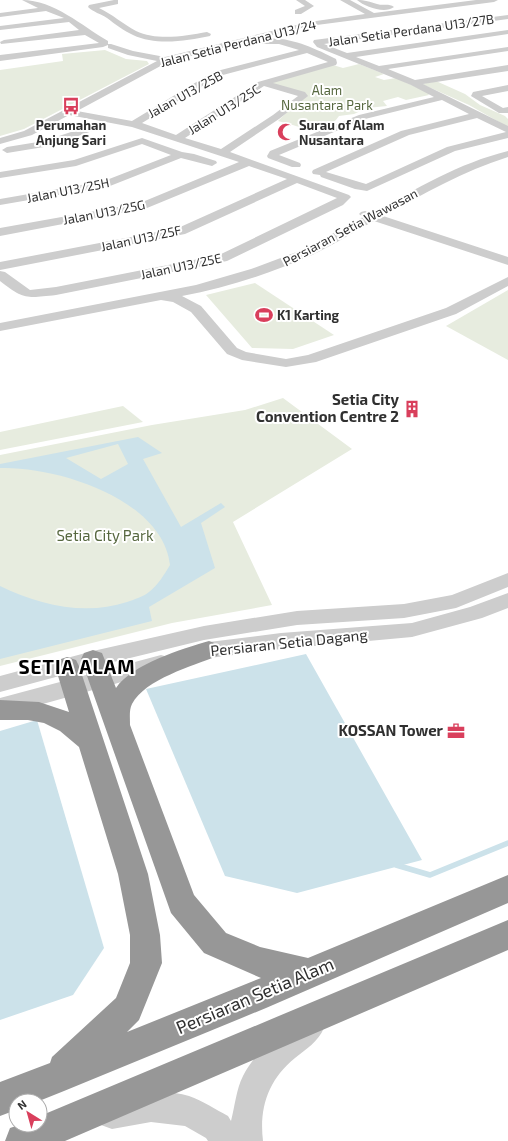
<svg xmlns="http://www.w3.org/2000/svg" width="508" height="1141" viewBox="0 0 508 1141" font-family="'Exo 2',sans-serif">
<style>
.green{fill:#e7ecdf}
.water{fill:#cce2ea;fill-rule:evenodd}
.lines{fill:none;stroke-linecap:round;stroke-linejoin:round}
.stream{stroke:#cce2ea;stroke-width:5.5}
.minor{fill:#cdcdcd;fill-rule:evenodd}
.highway{fill:#979797;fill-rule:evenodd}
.labels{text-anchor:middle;stroke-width:4;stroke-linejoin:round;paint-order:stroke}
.far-street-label{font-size:13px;fill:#303030;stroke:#fff}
.far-park-label{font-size:13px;fill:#576840;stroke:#fff}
.far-poi-label{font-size:13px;font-weight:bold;fill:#303030;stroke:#fff;text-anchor:start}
.poi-label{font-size:15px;font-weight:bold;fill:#303030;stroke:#fff;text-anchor:end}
.park-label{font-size:15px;fill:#576840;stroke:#fff}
.street-label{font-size:15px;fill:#303030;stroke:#fff}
.near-street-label{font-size:18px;fill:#303030;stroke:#fff}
.district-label{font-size:19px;font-weight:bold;letter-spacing:1px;fill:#000;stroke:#fff}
</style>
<rect width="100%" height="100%" fill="#fff"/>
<!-- green -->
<g class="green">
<path d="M105,50L126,59L147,61L149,64L24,129L0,136V70L63,61L62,54Z"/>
<path d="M359,64L384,74L375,77L384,80L396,78L427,92L429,95L406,100L398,97L383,101L387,106L367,108L354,114L339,116C323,139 300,126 278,121L306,93L272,85V82L333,65L343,68Z"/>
<path d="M436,81L465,94L480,105L505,116L508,119V127L469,105L422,84Z"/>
<path d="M255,283L334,335L293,349L252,348L206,295Z"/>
<path d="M508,290V360L446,326Z"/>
<path d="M283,398L352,449L233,522L272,605L172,623L0,666V455L152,425L245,410Z"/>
<path d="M123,406L143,422L0,450V432Z"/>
</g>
<!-- water -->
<g class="water">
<path d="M138,437L162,453L143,459L181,527L221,503L225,507L201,523L215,568L149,607L152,621L0,659V586C39,605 85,616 127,602C135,599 143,597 149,592C158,585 164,575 170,565C163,499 56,466 0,468V464ZM118,444L128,464L101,479L66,458Z"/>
<path d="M306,654L422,860L297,893L225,876L146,689Z"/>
<path d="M37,720L104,948L73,995L0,1020V731Z"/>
</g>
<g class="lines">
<!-- stream -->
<path class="stream" d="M396,865L430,875L508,843"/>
<!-- minor -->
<g class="minor">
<path d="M22,0C54,0 82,26 108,41V44H111L133,51L165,57L309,22L365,14L340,0H350L374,13L476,0H498L494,2L309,26L168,62L77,111L132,121L213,72L299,50L279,44H260V40C285,34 314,48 336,59L337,63L336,65L273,83L305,92L308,96L279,119L230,152L349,195L351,197L343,205L227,261L56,295C27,298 24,300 0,281V271L5,272L30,290L56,287L219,255L337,198L297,183L185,234L0,270V262L178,228L287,179L249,166L147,208L0,236V228L140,203L239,162L132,127L69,115L32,135L0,144V138L24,131L157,61L128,55L108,48V45L103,47L0,61V55L99,43L85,35L1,44L0,42L4,40L79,30L69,22L0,30V26L64,18L46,11L0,17V13L38,8ZM307,53L328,62L258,82L176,135L142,123L219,76ZM264,86L298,96L273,115L221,149L185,138Z"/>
<path d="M114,0H118V4L99,8C112,14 123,24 136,31C157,41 185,36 207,32L211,34L210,36C186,41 156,46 133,35C124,31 115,24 107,18C101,14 93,12 88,7L89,5Z"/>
<path d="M296,0H305L314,6L301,14H295V10L305,6Z"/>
<path d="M357,0C365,0 370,2 377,4C383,6 389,3 394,7C385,14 365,7 357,0Z"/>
<path d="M508,15V19L324,44L347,53L508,30V34L356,57L379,66L508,47V51L388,69L415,80L508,65V71L423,84L508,126V138L455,151L367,191L355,189L321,177L320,175L313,174L312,172L313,170L401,131L469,114L442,100L365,119L279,155L300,163L301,165L300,167H292L268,158L267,156L270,151L359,115L434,97L411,85L317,47L313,42L314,40ZM477,118L506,132L447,147L366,184L326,172L409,135Z"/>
<path d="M508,85V91L482,96L503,108L508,107V113H499L471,96L473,92Z"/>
<path d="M95,124L98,125L100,127L98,129L50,146L7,153L2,150L7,147L44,141Z"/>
<path d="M142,138L182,152L194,154L216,161L217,163L212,166L181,158L110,186L0,205V199L104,181L171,155L142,144L76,166L0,178V172L74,160Z"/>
<path d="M508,151V157C463,171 424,194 383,216L508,257V265L374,221C353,232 332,246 310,256C269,274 225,288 182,296L201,306L237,348L246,352L286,359L308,355L446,308L508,277V286L456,314L316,362L286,367L242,360L227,354L191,312L173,302L161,300L0,331V323L196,285L251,269L302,250L363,217L359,214L361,212L365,211L372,213C416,189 459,163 508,151Z"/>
<path d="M508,573V587L456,608L404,618L297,625L204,640L93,667L0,692V676L93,651L204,626L297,611L404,604L452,595Z"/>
<path d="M508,593V608L482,618L412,637L281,649L209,658L194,662L187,659L184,654L187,649L209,642L281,633L412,623L470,607Z"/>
<path d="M161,655L168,657L171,663L168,669L0,716V698Z"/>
<path d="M310,1014L320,1018L324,1028C318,1042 306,1049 295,1058C268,1080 259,1108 263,1141H208L206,1138L185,1126L151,1122L112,1129L101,1125L97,1114L101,1103C125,1093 164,1088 189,1096C203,1101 215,1109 228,1116L231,1121C235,1106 236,1090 243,1076C254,1053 286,1024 310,1014Z"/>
</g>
<!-- highway -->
<g class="highway">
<path d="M209,641L217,644L221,650L217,656C193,666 145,679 132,704C129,710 130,718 130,725L194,895L226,933L260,947L308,958L508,875V903L266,1008L64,1091L39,1101H16V1110L0,1116V1082L50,1063L52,1057L116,998L130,963V935L118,874L79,747L60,731L44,723L28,720H0V700L39,702L69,712L55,666L58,660L67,657L76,660L79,666L148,874L160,935L162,963L139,1020L127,1032L261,978L204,953L171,913L81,659L84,653L93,650L102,653L116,688C132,664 182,649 209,641Z"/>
<path d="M508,920V950L65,1141H5L10,1128L19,1125H40V1116Z"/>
</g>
</g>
<!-- icons -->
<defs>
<g id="bus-bare" transform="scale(1.38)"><path d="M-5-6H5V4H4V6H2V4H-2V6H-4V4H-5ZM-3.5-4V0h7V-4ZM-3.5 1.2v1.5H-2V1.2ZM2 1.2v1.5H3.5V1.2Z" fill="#d93f5c" stroke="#fff" stroke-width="2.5" paint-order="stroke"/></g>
<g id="mosque-bare" transform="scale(1.38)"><path d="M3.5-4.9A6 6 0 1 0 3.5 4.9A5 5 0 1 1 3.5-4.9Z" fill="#d93f5c" stroke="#fff" stroke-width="2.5" paint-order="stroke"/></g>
<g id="stadium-bare" transform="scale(1.38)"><path d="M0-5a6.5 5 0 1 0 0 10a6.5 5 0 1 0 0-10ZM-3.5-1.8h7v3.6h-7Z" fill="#d93f5c" stroke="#fff" stroke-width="2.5" paint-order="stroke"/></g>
<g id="building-bare" transform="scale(1.38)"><path d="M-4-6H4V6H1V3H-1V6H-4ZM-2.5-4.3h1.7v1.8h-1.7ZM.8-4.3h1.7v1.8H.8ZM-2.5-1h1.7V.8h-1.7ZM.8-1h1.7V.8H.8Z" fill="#d93f5c" stroke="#fff" stroke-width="2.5" paint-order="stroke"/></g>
<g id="office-bare" transform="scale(1.38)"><path d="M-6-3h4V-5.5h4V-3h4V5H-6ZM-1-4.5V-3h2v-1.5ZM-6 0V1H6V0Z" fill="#d93f5c" stroke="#fff" stroke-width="2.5" paint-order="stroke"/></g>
</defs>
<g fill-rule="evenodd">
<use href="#bus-bare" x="71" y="106"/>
<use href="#mosque-bare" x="286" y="132"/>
<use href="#stadium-bare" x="264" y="315"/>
<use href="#building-bare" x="412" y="409"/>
<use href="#office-bare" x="456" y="731"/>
</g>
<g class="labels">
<!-- far-street labels -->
<g class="far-street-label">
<text transform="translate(411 30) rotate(-8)" y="5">Jalan Setia Perdana U13/27B</text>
<text transform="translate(238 43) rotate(-14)" y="5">Jalan Setia Perdana U13/24</text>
<text transform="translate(185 94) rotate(-29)" y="5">Jalan U13/25B</text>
<text transform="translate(224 109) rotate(-32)" y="5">Jalan U13/25C</text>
<text transform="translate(68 190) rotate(-11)" y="5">Jalan U13/25H</text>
<text transform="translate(104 212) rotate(-11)" y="5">Jalan U13/25G</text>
<text transform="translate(350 227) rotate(-28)" y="5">Persiaran Setia Wawasan</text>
<text transform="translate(141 238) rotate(-12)" y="5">Jalan U13/25F</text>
<text transform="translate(181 266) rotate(-12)" y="5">Jalan U13/25E</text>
</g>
<!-- far-park labels -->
<g class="far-park-label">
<text x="327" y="95">Alam<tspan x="327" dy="15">Nusantara Park</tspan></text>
</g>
<!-- far-poi labels -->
<g class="far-poi-label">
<text x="71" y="130" text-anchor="middle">Perumahan<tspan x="71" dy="15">Anjung Sari</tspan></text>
<text x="299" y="130">Surau of Alam<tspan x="299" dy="15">Nusantara</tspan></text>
<text x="277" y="320">K1 Karting</text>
</g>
<!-- poi labels -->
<g class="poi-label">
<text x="399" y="405">Setia City<tspan x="399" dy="17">Convention Centre 2</tspan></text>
<text x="443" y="736">KOSSAN Tower</text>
</g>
<!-- park labels -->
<g class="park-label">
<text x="105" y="541">Setia City Park</text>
</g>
<!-- street labels -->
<g class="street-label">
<text transform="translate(289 643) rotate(-6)" y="5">Persiaran Setia Dagang</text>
</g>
<!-- near-street labels -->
<g class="near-street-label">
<text transform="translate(255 996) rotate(-23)" y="6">Persiaran Setia Alam</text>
</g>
<!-- district labels -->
<g class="district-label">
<text x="77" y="674">SETIA ALAM</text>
</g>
</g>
<!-- north arrow -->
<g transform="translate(28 1113) rotate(323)"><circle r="19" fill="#ffffff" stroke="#acacac"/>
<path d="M0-3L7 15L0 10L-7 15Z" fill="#d93f5c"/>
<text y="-6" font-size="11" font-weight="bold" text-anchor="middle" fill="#303030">N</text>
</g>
</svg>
